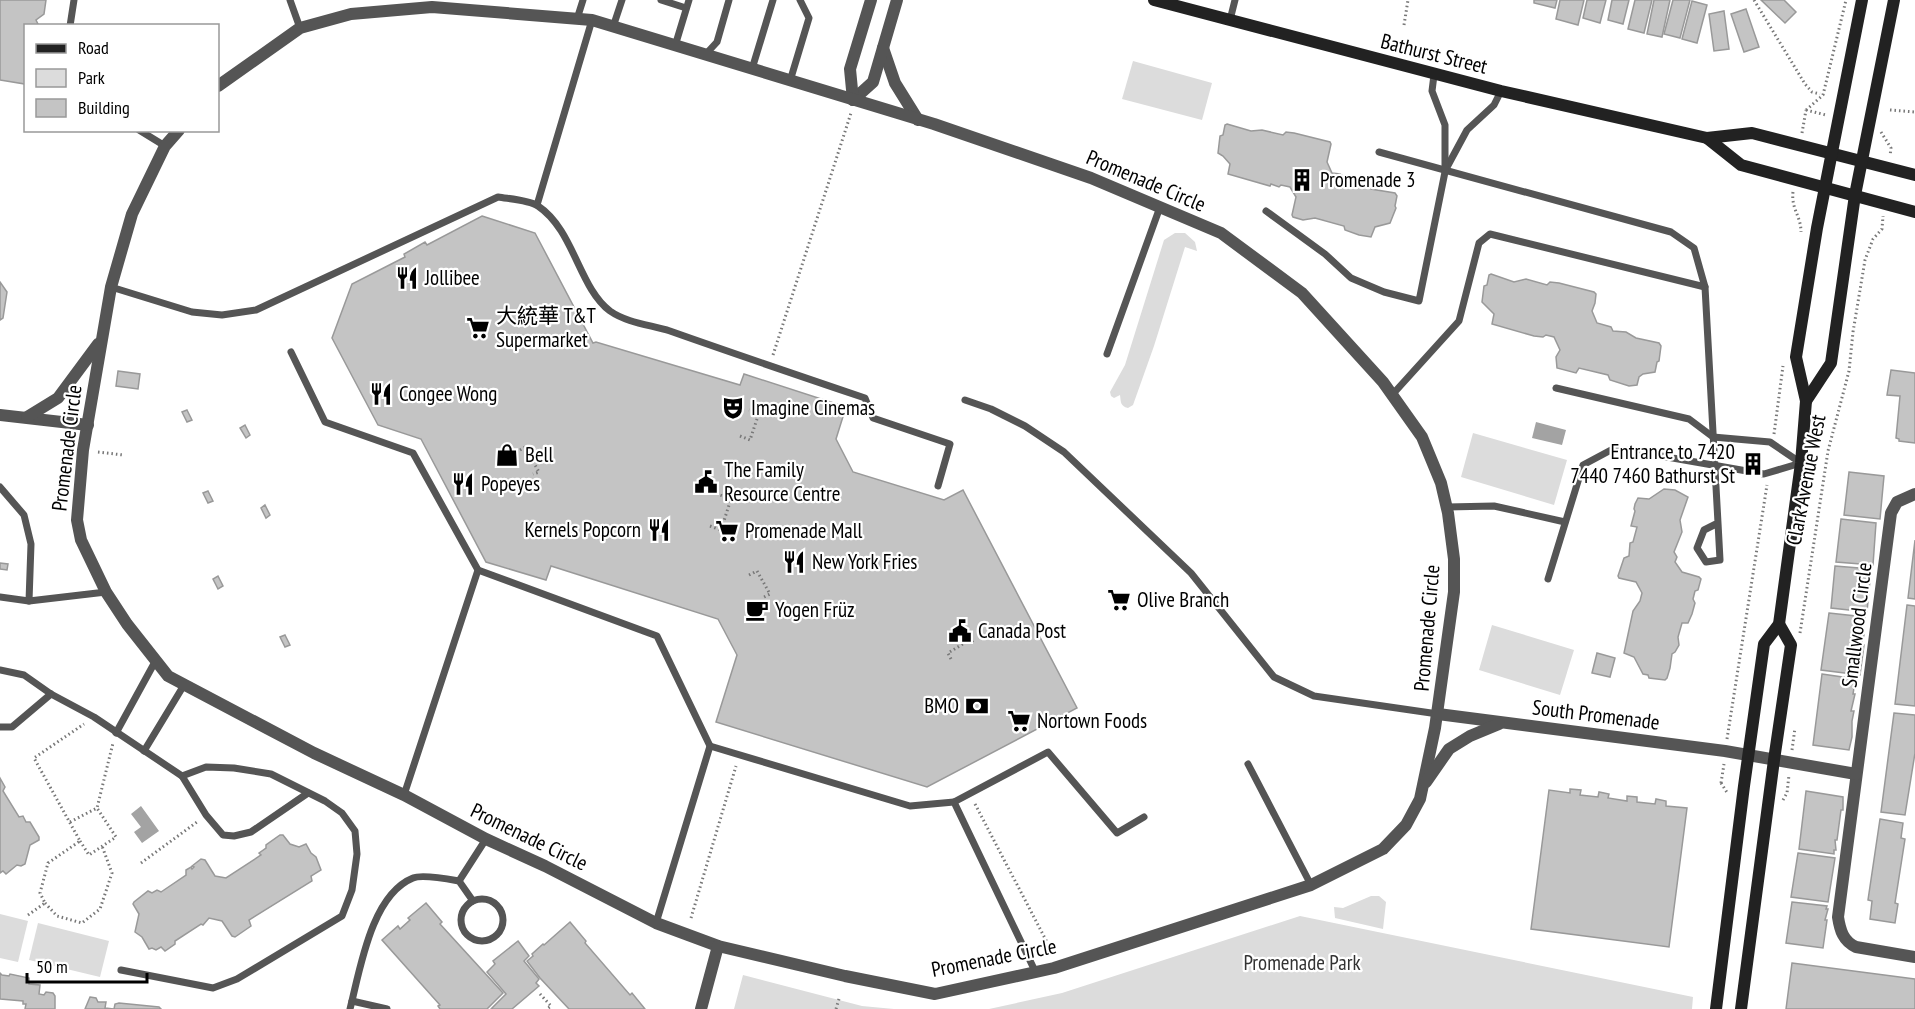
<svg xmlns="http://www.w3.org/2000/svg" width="1915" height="1009" viewBox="0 0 1915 1009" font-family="'PT Sans Narrow','Noto Sans SC',sans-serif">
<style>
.green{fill:#dcdcdc}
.water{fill:#a3a3a3}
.building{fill:#c4c4c4;stroke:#999;stroke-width:1.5}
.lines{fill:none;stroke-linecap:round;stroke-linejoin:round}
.path{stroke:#777;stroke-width:3;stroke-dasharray:1.5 3;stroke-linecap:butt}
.lane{stroke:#555;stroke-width:7}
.street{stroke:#555;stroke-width:12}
.secondary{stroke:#222;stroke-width:12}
.labels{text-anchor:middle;stroke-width:4.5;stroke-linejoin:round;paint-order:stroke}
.street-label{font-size:21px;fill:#000;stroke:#fff}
.poi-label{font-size:21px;fill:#000;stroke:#fff;text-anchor:start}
.park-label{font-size:21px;fill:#333;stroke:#fff}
</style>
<rect width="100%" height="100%" fill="#fff"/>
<!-- green -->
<g class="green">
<path d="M1133,61L1212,83L1202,120L1122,99Z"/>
<path d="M1175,233H1185L1195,242L1197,251L1185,247L1154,346L1133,405L1128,408C1120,406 1121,402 1120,395L1114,398L1111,396L1110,392L1125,365L1164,240Z"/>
<path d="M1473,433L1567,460L1554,505L1461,477Z"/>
<path d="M1492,625L1574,650L1560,695L1479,670Z"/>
<path d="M1371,896H1379L1386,902L1383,929L1335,918L1334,907L1343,908Z"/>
<path d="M0,914L28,921L18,962L0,958Z"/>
<path d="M1300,916L1693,997L1692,1009H989L1062,993Z"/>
<path d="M38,923L109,941L100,977L29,960Z"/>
<path d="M743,975L862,1006L894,1009H734Z"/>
</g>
<!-- water -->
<g class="water">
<path d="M1536,422L1566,430L1562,445L1532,438Z"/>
<path d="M141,806L159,831L142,843L134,832L141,827L131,814Z"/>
</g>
<!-- building -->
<g class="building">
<path d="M0,0H46L44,14L36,20L39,26H26L25,84L0,80Z"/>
<path d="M1534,0H1557L1555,8L1534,3Z"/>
<path d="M1560,0H1584L1578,25L1556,19Z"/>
<path d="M1587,0H1606L1600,23L1583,18Z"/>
<path d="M1612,0H1629L1623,24L1608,20Z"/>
<path d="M1635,0H1652L1644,33L1628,29Z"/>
<path d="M1654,0H1670L1662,37L1647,34Z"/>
<path d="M1673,0H1690L1680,38L1664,34Z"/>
<path d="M1761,0H1784L1796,12L1785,23Z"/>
<path d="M1692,1L1707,5L1697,43L1682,39Z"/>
<path d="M1746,9L1759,47L1744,52L1731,14Z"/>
<path d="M1724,11L1729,49L1714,51L1709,14Z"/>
<path d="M1227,124L1251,131L1262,130L1283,135L1286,132L1294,133L1330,142L1331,144L1327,162L1332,173L1340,174L1349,180L1362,181L1363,184L1370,186L1371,189L1395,193L1397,196L1395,206L1396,208L1390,223L1375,227L1371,237L1359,235L1345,230L1344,226L1315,218L1303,220L1293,217L1292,215L1296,197L1290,187L1281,185L1279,187L1271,184L1270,186L1228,174L1230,164L1223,156L1218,153L1220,136L1223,135L1225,125Z"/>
<path d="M482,216L535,233L593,343L596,342L740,385L744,374L846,407L836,439L853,472L944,500L963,490L1077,708L927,787L716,722L737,655L718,619L551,566L546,580L486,562L421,439L378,425L332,338L352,284L405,257L404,254L425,242L427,245Z"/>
<path d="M1491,274L1514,282L1526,279L1547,285L1550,282L1559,283L1594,292L1596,294L1595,303L1592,311L1597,323L1611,327L1613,331L1626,332L1636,338L1659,343L1661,346L1659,361L1657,362L1655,372L1643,374L1639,377L1637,385L1629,386L1610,380L1608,375L1579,368L1576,373L1557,368L1556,357L1560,350L1554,337L1546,335L1543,337L1534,336L1492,324L1494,314L1482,302L1484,286L1487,285L1489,275Z"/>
<path d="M0,282L7,292L3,318L0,320Z"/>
<path d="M1891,370L1915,373V443L1899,441V439L1896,438L1900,396L1887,395Z"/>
<path d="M118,371L140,374L138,389L116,386Z"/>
<path d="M187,410L192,420L187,422L182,412Z"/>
<path d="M245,425L250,435L246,438L240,428Z"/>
<path d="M1747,460L1760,461L1759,469L1746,467Z"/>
<path d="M1849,472L1884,476L1880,519L1844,515Z"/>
<path d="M1664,489L1675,490L1688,497L1680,520L1682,532L1674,552L1677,557L1675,562L1682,572L1699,577L1701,579L1698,590L1695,591L1693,599L1695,603L1692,614L1688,623H1682L1678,637L1679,645L1675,652L1672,654L1670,668L1667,678L1665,680L1649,678L1648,675L1643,674L1634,657L1624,653L1633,611L1640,601L1642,593L1636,582L1619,578L1618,576L1624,558L1629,556L1630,543L1633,542L1637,527L1631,526L1635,511L1634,509L1635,504L1638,498L1649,499Z"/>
<path d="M208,491L213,501L208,503L203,493Z"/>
<path d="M265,505L270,515L266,518L261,508Z"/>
<path d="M1841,519L1876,523L1873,565L1836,562Z"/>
<path d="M1915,540V599L1908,598Z"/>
<path d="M0,563L8,564L7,570L0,569Z"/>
<path d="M1835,566L1871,569L1867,612L1831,608Z"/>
<path d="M218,576L223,586L218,589L213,579Z"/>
<path d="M1907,605L1915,606V706L1895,704Z"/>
<path d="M1829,613L1865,617L1861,635H1864L1861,645H1864L1860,675L1821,670Z"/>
<path d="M285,635L290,645L285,647L280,637Z"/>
<path d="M1597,653L1615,658L1610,677L1592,673Z"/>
<path d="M1822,674L1856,679V688H1854L1853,694H1855L1851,711H1854L1852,721V737L1849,750L1813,745Z"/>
<path d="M1894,713L1915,715V753L1905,815L1881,812Z"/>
<path d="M0,778L5,787L3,791L19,817L23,816L26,822H30L39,837V840L30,845L25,864L21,866L17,865L6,874L3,871L0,873Z"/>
<path d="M1570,789L1581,790L1580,795L1598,797L1599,792L1609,794L1608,798L1627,801V796L1637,797V802L1655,804L1656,799L1666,801V806L1687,808L1669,947L1531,929L1549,790L1570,793Z"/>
<path d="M1806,791L1843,797V810H1841L1837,840H1835L1836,850H1834V854L1799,849Z"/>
<path d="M1880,819L1903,823L1901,838L1905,839L1895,903L1898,904L1895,923L1870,919L1872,901L1868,900Z"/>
<path d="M280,835H283L290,844L299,847L306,844L311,853L316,857L321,870L311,876L312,881L249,920L251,926L235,937L232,936L222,921L209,918L203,925L201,924L175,941V944L165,951L161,947L156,950L152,948L149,949L142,937L135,932L139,914L133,904L134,902L148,891L152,893L157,890L161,892L186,875V870L191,867L192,869L194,867L192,866L201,859L205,860L215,876L226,878L261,855L259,853L266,848V845Z"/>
<path d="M1798,853L1835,858L1828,902L1791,897Z"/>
<path d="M1792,902L1827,906L1826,909H1828L1825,920H1827L1823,948L1786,943Z"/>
<path d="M426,903L442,922L440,924L503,993L487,1009H440L438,1006L440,1005L382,940L398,926L400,929L410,920L408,918Z"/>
<path d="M570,922L586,941L585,943L630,995L632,993L645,1009H569L540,978L527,961L533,956L532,954L543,944L544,945Z"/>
<path d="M518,941L529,956L524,961L539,979L536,983L539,986L512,1009H491L506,994L487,972L495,964L493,961Z"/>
<path d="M1792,963L1915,979V1009H1786Z"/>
<path d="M0,973L2,975L9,976L10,974L29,978V984L40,985L39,994L44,995L46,992L53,993L55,996V1009H25L26,1004H23V1001L0,999Z"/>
<path d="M90,997L96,998L98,1002H106L105,1008L114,1009L115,1004L119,1003L159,1007L161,1009H85Z"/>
</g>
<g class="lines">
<!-- path -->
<g class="path">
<path d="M1754,0L1805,84L1812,92L1820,94"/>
<path d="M1404,25L1408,0"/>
<path d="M1806,110L1826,115"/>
<path d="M1806,110L1823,95L1846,0"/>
<path d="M1890,110L1915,112"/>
<path d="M1881,132L1891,148L1890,156"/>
<path d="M1802,133L1806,110"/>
<path d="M1793,192C1791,209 1801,216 1801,232"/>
<path d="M773,355L851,113"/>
<path d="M1774,434L1783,366"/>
<path d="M740,436L750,440L759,413L749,410"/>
<path d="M520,450L525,447L539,472L533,474"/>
<path d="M98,452L123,455"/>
<path d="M710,526L721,530L731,499L720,495"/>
<path d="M749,575L757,571L770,594L762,598"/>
<path d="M1800,633L1828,451L1849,371L1853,332L1865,260L1873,239L1882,229L1883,216"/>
<path d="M951,659L948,653L971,639L974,645"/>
<path d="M1727,739L1767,485"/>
<path d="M1792,750L1795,728"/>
<path d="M1721,783L1724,764"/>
<path d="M1721,783L1728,794"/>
<path d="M1783,800L1787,793L1789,775"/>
<path d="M975,804L1049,946"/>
<path d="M70,822L97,808L113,743"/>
<path d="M80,841L89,855L116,837L97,808"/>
<path d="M141,863L197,822"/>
<path d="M45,903L57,916L82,923L100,909L112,873L102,846"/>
<path d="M28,915L45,903L40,893L48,863L80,841L34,758L84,724"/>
<path d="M691,918L736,766"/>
<path d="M540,994L551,1006L547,1009"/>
<path d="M836,1009L839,999"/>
</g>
<!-- lane -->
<g class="lane">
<path d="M290,0L300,28"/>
<path d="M661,0L686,8"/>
<path d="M577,19L583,0"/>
<path d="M1230,20L1235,0"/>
<path d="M70,26L74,0"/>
<path d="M613,27L622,0"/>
<path d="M675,46L689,0"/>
<path d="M705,55L717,42L729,0"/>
<path d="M752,69L773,0"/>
<path d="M790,81L809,18L800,0"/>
<path d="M139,130L165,146"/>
<path d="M1379,152L1671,232L1694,248L1705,287L1718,523L1704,530L1697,548L1706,562L1720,560L1718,523"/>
<path d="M1446,169L1467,130L1494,105L1501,91"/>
<path d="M537,205L592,20"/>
<path d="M1266,211L1325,254L1351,278L1384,292L1419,301L1445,172V125L1432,91L1434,75"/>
<path d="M111,287L192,312L222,315L256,310L498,197C510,199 529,200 538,206C574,230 579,288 610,311C627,323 651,325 670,331C735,354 800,376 865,398L873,418L950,444L938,486"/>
<path d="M291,352L325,422L413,453L478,570L657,636L710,746L910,806L954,802L1035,971"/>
<path d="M1107,354L1160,207"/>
<path d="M1556,388L1689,419L1713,437L1770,442L1801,463"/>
<path d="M1392,395L1459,321L1479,243L1490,234L1705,287"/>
<path d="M965,400L991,409L1025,426L1064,452L1191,573L1274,677L1314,696L1438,714"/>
<path d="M0,487L24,515L31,544L29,601"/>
<path d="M1447,507L1494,506L1565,522"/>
<path d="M1548,579L1583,465L1611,450H1627L1764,474L1801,463"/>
<path d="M0,597L29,601L106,592"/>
<path d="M0,670L24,675L51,694L94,717L182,776L206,815L223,835L234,836L251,832L308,793"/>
<path d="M0,727H12L51,694"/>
<path d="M116,733L156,660"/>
<path d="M144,751L184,685"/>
<path d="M1248,764L1311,885"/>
<path d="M404,795L478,570"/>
<path d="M954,802L1048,752L1117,833L1144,817"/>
<path d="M459,881L486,839"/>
<circle cx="482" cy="920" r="21"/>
<path d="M656,923L710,746"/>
<path d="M121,970L213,988L237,979L342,916L352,890L357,854L355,831L342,813L325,801L271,774L234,768L206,767L182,776"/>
<path d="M352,1001L387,1009"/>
<path d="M350,1009C360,970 371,895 413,878C422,874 448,879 459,881L473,901"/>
</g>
<!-- street -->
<g class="street">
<path d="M883,48L895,83L918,120"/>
<path d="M853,100L873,82L897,0"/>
<path d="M853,100L850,69L871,0"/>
<path d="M179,130L165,146L132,214L111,287L83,450L77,520L81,540L106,592L127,624L168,676L314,753L404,795L486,839L545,866L656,923L718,946L845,976L935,994L1054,968L1311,885L1383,849L1406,825L1420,799L1435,728L1454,592V559L1448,513L1441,483L1422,437L1383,382L1302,293L1221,233L1091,178L934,124L592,20L432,7L351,14L300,28L218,86"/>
<path d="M0,415L88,425"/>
<path d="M27,417L58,398L98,344"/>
<path d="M1915,494L1897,502L1891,513L1838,917C1840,930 1843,941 1856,947L1915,957"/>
<path d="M1438,714L1725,751L1856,774"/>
<path d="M1426,782L1449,749L1470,736L1499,724"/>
<path d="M701,1009L718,946"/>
</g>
<!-- secondary -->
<g class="secondary">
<path d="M1154,0L1501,91L1707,138L1752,133L1915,175"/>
<path d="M1707,138L1741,165L1915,212"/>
<path d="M1806,401L1831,363L1855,195L1894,0"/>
<path d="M1716,1009L1744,786L1764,644L1779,624L1801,463L1806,401L1796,357L1817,228L1862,0"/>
<path d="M1741,1009L1774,760L1791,645L1779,624"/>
</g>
</g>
<!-- icons -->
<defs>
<g id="building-bare" transform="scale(1.8)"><path d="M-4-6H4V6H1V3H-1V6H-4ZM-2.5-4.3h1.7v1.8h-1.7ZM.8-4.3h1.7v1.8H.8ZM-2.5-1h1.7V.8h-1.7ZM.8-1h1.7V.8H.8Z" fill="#000" stroke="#fff" stroke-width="2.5" paint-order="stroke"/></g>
<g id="restaurant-bare" transform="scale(1.8)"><path d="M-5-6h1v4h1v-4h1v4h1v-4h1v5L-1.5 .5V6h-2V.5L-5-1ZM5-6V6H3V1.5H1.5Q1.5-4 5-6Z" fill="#000" stroke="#fff" stroke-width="2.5" paint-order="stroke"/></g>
<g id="supermarket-bare" transform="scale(1.8)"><path d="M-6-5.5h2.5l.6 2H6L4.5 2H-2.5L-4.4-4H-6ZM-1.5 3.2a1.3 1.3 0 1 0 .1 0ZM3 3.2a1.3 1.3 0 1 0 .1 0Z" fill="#000" stroke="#fff" stroke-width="2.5" paint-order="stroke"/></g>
<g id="theatre-bare" transform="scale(1.8)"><path d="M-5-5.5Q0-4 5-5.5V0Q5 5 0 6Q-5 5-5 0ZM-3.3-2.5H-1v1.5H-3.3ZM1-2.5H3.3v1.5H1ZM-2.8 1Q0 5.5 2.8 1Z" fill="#000" stroke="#fff" stroke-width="2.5" paint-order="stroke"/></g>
<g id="shop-bare" transform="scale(1.8)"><path d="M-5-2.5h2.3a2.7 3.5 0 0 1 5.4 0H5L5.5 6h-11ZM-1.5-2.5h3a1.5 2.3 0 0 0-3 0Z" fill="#000" stroke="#fff" stroke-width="2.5" paint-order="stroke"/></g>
<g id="civic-bare" transform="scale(1.8)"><path d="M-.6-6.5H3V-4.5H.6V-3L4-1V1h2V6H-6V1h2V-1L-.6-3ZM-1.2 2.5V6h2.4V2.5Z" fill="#000" stroke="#fff" stroke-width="2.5" paint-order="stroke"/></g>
<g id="cafe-bare" transform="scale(1.8)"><path d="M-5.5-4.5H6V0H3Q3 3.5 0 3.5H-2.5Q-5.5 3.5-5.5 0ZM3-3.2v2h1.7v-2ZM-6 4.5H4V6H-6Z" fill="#000" stroke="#fff" stroke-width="2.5" paint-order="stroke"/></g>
<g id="bank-bare" transform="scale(1.8)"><path d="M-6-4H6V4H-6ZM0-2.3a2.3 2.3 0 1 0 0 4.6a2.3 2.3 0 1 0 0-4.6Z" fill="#000" stroke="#fff" stroke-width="2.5" paint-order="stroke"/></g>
</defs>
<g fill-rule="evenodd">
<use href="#building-bare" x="1302" y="180"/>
<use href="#restaurant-bare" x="407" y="278"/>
<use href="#supermarket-bare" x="478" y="328"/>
<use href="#restaurant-bare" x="381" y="394"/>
<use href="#theatre-bare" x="733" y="408"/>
<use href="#shop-bare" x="507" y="455"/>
<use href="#building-bare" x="1753" y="464"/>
<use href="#civic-bare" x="706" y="482"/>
<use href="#restaurant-bare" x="463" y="484"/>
<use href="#restaurant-bare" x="659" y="530"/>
<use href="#supermarket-bare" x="727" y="531"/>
<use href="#restaurant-bare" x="794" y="562"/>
<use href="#supermarket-bare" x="1119" y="600"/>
<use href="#cafe-bare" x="757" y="610"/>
<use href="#civic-bare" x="960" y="631"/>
<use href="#bank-bare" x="977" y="706"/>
<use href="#supermarket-bare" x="1019" y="721"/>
</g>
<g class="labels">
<!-- street labels -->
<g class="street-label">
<text transform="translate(1434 54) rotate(14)" y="7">Bathurst Street</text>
<text transform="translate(1146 181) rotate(23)" y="7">Promenade Circle</text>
<text transform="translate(67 448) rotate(-83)" y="7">Promenade Circle</text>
<text transform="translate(1806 480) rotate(-79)" y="7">Clark Avenue West</text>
<text transform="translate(1857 625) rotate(-83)" y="7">Smallwood Circle</text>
<text transform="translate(1427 628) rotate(-85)" y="7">Promenade Circle</text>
<text transform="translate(1596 715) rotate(7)" y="7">South Promenade</text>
<text transform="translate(529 837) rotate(26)" y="7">Promenade Circle</text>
<text transform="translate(994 958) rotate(-11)" y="7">Promenade Circle</text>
</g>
<!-- poi labels -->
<g class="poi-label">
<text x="1320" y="187">Promenade 3</text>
<text x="425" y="285">Jollibee</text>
<text x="496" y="323">大統華 T&amp;T<tspan x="496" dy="24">Supermarket</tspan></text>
<text x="399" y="401">Congee Wong</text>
<text x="751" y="415">Imagine Cinemas</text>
<text x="1735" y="459" text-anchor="end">Entrance to 7420<tspan x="1735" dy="24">7440 7460 Bathurst St</tspan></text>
<text x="525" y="462">Bell</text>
<text x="724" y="477">The Family<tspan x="724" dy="24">Resource Centre</tspan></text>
<text x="481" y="491">Popeyes</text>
<text x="641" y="537" text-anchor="end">Kernels Popcorn</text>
<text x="745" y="538">Promenade Mall</text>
<text x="812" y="569">New York Fries</text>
<text x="1137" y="607">Olive Branch</text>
<text x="775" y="617">Yogen Früz</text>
<text x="978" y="638">Canada Post</text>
<text x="959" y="713" text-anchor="end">BMO</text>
<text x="1037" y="728">Nortown Foods</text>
</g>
<!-- park labels -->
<g class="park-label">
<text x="1302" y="970">Promenade Park</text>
</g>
</g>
<!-- legend -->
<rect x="24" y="24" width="195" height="108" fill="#ffffff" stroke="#999999" stroke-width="1.5"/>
<rect x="36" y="44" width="30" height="9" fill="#222222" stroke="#999999" stroke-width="1.5"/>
<text x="78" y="54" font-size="18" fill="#000000">Road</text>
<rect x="36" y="69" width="30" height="18" fill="#dcdcdc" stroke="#999999" stroke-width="1.5"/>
<text x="78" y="84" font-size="18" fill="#000000">Park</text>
<rect x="36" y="99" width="30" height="18" fill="#c4c4c4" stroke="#999999" stroke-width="1.5"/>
<text x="78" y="114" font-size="18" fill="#000000">Building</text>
<!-- scale -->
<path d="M27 973v9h120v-9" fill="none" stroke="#000000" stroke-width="3"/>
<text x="36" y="973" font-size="18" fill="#000000" stroke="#ffffff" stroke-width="4.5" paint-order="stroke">50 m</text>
</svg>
